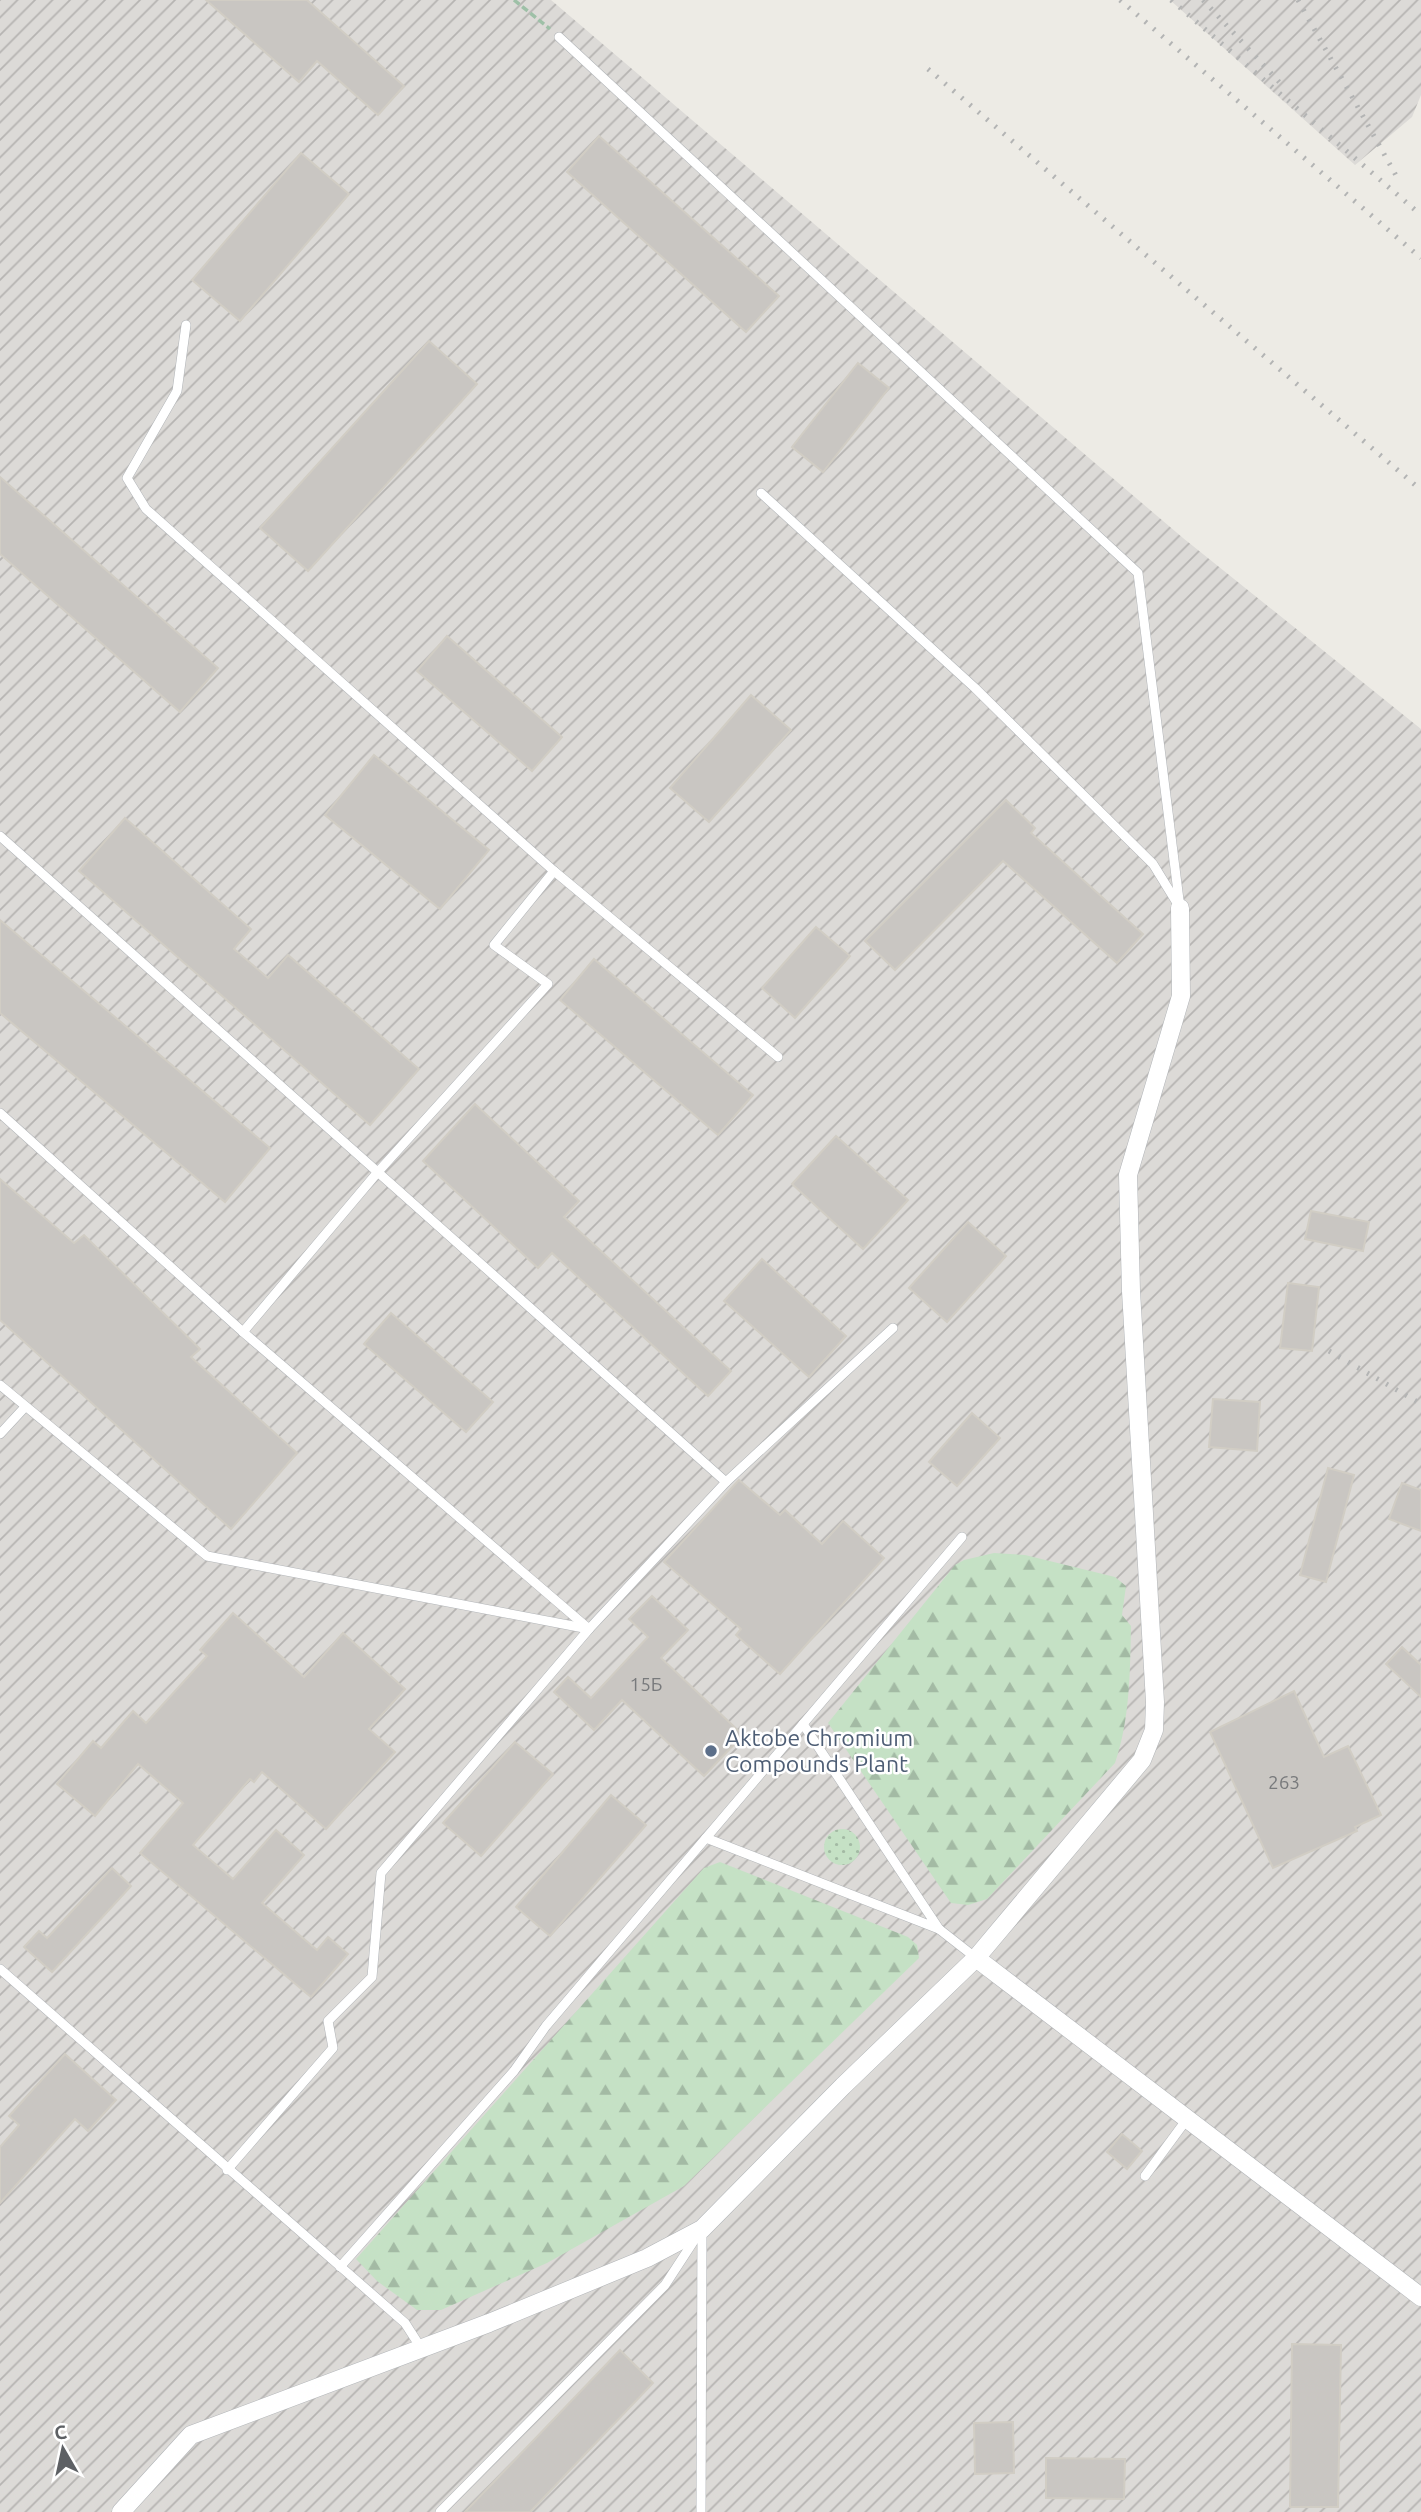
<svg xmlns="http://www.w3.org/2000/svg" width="1421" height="2512" viewBox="0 0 1421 2512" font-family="Ubuntu,sans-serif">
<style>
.industrial{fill:url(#industrial-furrows)}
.grass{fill:url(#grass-dots)}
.forest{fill:url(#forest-firs)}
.building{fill:#c9c6c2;stroke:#d1cdc4;stroke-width:2}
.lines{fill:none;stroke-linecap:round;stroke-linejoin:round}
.lane-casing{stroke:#b2b5b8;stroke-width:10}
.street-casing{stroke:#b2b5b8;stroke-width:19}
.path{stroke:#9ec0a7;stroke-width:3.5;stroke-dasharray:7 3.5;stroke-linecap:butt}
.lane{stroke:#fff;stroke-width:9}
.street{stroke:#fff;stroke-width:18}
.rail{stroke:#b3b4b4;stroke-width:5;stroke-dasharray:2 9;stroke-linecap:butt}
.service-dot{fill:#5c6f8a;stroke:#fff;stroke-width:2.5}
.labels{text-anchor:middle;stroke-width:5;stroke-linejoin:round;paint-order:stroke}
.number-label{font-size:19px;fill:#787a7c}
.service-label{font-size:23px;fill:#4e5e75;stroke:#fff;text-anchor:start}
</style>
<defs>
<pattern id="industrial-furrows" width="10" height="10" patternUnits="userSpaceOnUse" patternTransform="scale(1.75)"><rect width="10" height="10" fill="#dcdad7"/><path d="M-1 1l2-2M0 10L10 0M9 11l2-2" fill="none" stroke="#b6b4b2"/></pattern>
<pattern id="grass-dots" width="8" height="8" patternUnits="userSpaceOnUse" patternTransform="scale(1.75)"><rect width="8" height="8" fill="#c5e1c5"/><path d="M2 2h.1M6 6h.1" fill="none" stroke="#a3baa4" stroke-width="1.8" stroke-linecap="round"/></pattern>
<pattern id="forest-firs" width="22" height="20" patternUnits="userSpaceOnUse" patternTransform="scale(1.75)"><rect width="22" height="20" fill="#c5e1c5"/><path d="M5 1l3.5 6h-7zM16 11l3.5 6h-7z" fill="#a3baa4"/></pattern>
</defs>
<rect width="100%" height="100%" fill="#edebe5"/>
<!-- industrial -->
<g class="industrial">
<path d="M0,0H551L1183,538L1421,729V2512H0Z"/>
<path d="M1170,0H1421V95L1412,117L1355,165Z"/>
</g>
<!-- grass -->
<circle class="grass" cx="842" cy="1847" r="18"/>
<!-- forest -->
<g class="forest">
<path d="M994,1553L1025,1555L1115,1577L1126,1586L1122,1615L1131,1626C1130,1672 1130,1719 1115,1763L987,1899L968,1905L951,1903L828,1723L955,1565L964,1560Z"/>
<path d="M720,1862L908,1937L917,1945L919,1958L684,2186L547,2263L441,2310H417L377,2281L356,2259L704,1868Z"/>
</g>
<!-- building -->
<g class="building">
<path d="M206,0H307L404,86L378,115L317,61L299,82Z"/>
<path d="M599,136L779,296L746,332L567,172Z"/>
<path d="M301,153L349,194L240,321L192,280Z"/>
<path d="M429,341L477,384L308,571L260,528Z"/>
<path d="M858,363L889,388L823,472L792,447Z"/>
<path d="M0,477L218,668L180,712L0,554Z"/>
<path d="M447,636L562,737L532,771L417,671Z"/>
<path d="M751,695L791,730L709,822L670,788Z"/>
<path d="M374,755L489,850L440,909L325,815Z"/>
<path d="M1006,800L1035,828L1031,833L1143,934L1117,963L1003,861L895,970L865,941Z"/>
<path d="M125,818L251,929L234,949L268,978L288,955L419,1069L370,1125L79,871Z"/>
<path d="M0,920L270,1148L225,1202L0,1013Z"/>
<path d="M816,927L850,956L795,1018L762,988Z"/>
<path d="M594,959L753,1095L718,1135L560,1000Z"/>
<path d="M475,1104L579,1201L564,1217L731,1371L708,1396L552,1253L538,1268L423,1161Z"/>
<path d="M836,1136L908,1200L863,1249L792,1184Z"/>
<path d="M0,1179L74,1243L84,1235L200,1349L191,1357L297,1453L231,1529L0,1320Z"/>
<path d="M1311,1211L1369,1222L1363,1251L1305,1239Z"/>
<path d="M968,1222L1006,1256L947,1322L909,1288Z"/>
<path d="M762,1259L846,1336L809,1377L724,1301Z"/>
<path d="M1288,1283L1319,1287L1312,1351L1280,1348Z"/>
<path d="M391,1313L493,1402L466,1432L364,1344Z"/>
<path d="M1213,1399L1260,1402L1257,1451L1209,1447Z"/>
<path d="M972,1413L1000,1438L957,1486L929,1462Z"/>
<path d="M1328,1468L1354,1475L1326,1582L1300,1575Z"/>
<path d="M739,1480L780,1515L785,1510L822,1544L843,1521L884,1558L780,1674L736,1635L741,1629L664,1562Z"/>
<path d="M1402,1483L1421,1490V1531L1389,1519Z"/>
<path d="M652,1596L688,1630L661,1658L743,1735L704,1776L622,1700L594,1730L554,1692L568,1677L591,1698L648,1637L629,1619Z"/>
<path d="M233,1613L304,1677L343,1633L405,1689L369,1729L395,1752L326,1829L262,1772L254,1782L250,1779L193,1845L233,1879L276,1830L304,1855L262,1903L317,1950L328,1937L348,1954L311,1997L140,1853L183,1803L138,1764L95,1816L57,1784L93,1741L101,1748L133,1711L146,1723L207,1656L200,1650Z"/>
<path d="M1402,1647L1421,1665V1697L1386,1664Z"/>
<path d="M1294,1691L1324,1757L1348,1746L1381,1815L1355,1827L1357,1831L1273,1868L1210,1732Z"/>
<path d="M515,1742L553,1774L481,1856L443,1823Z"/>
<path d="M611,1795L646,1825L550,1936L516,1907Z"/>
<path d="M112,1868L131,1886L52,1972L24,1947L39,1931L47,1938Z"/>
<path d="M65,2054L116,2100L88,2131L75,2119L0,2203V2147L19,2125L9,2116Z"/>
<path d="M1122,2134L1142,2151L1127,2169L1107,2152Z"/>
<path d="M1292,2344L1341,2345L1338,2507H1290Z"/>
<path d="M620,2350L653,2383L530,2512H465Z"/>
<path d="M1013,2422L1014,2473L975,2474L974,2423Z"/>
<path d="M1046,2458L1125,2459L1124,2499L1046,2498Z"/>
</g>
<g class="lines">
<!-- lane casing -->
<g class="lane-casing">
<g id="lane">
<path d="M559,37L1138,573L1180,908"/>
<path d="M186,325L177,391L127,478L146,509L554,871L494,945L548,984L377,1173L243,1332L589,1629L381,1873L372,1977L328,2021L333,2048L227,2170"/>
<path d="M761,493L975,688L1153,864L1177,903"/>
<path d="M0,836L726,1482L589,1629L207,1556L0,1385"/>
<path d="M554,871L778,1057"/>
<path d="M0,1113L243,1332"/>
<path d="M0,1434L25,1407"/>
<path d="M726,1482L893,1328"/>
<path d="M706,1838L939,1929L803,1724"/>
<path d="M939,1929L976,1958"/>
<path d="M0,1969L405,2323L421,2348"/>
<path d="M1145,2176L1187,2119"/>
<path d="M340,2267L514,2071L546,2026L962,1537"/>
<path d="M440,2512L665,2285L697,2236"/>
<path d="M701,2512L702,2230"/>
</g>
</g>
<!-- street casing -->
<g class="street-casing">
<g id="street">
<path d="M976,1958L1421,2297"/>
<path d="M121,2512L191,2435L489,2323L647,2258L702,2229L843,2086L976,1958L1142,1760L1154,1730L1155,1702L1131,1291L1128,1175L1181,996L1180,908"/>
</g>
</g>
<!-- path -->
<path class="path" d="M514,0L550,29"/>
<!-- lane -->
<use href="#lane" class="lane"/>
<!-- street -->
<use href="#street" class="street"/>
<!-- rail -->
<g class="rail">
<path d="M1120,0L1421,258"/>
<path d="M1171,0L1421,215"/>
<path d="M1203,0L1281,84"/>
<path d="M1298,0L1398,179"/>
<path d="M928,69L1421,490"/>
<path d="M1329,1351L1421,1404"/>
</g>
</g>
<!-- markers -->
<circle class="service-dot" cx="711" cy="1751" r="7"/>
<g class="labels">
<!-- number labels -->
<g class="number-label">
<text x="646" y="1691">15Б</text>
<text x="1284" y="1789">263</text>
</g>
<!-- service labels -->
<g class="service-label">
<text x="725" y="1746">Aktobe Chromium<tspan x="725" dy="26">Compounds Plant</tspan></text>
</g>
</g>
<!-- north arrow -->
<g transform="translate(63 2449) rotate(351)" stroke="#ffffff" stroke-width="5" paint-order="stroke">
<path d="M0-5L12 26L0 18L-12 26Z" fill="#5d6064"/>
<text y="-10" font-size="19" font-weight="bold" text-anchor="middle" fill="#5d6064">С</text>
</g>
</svg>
